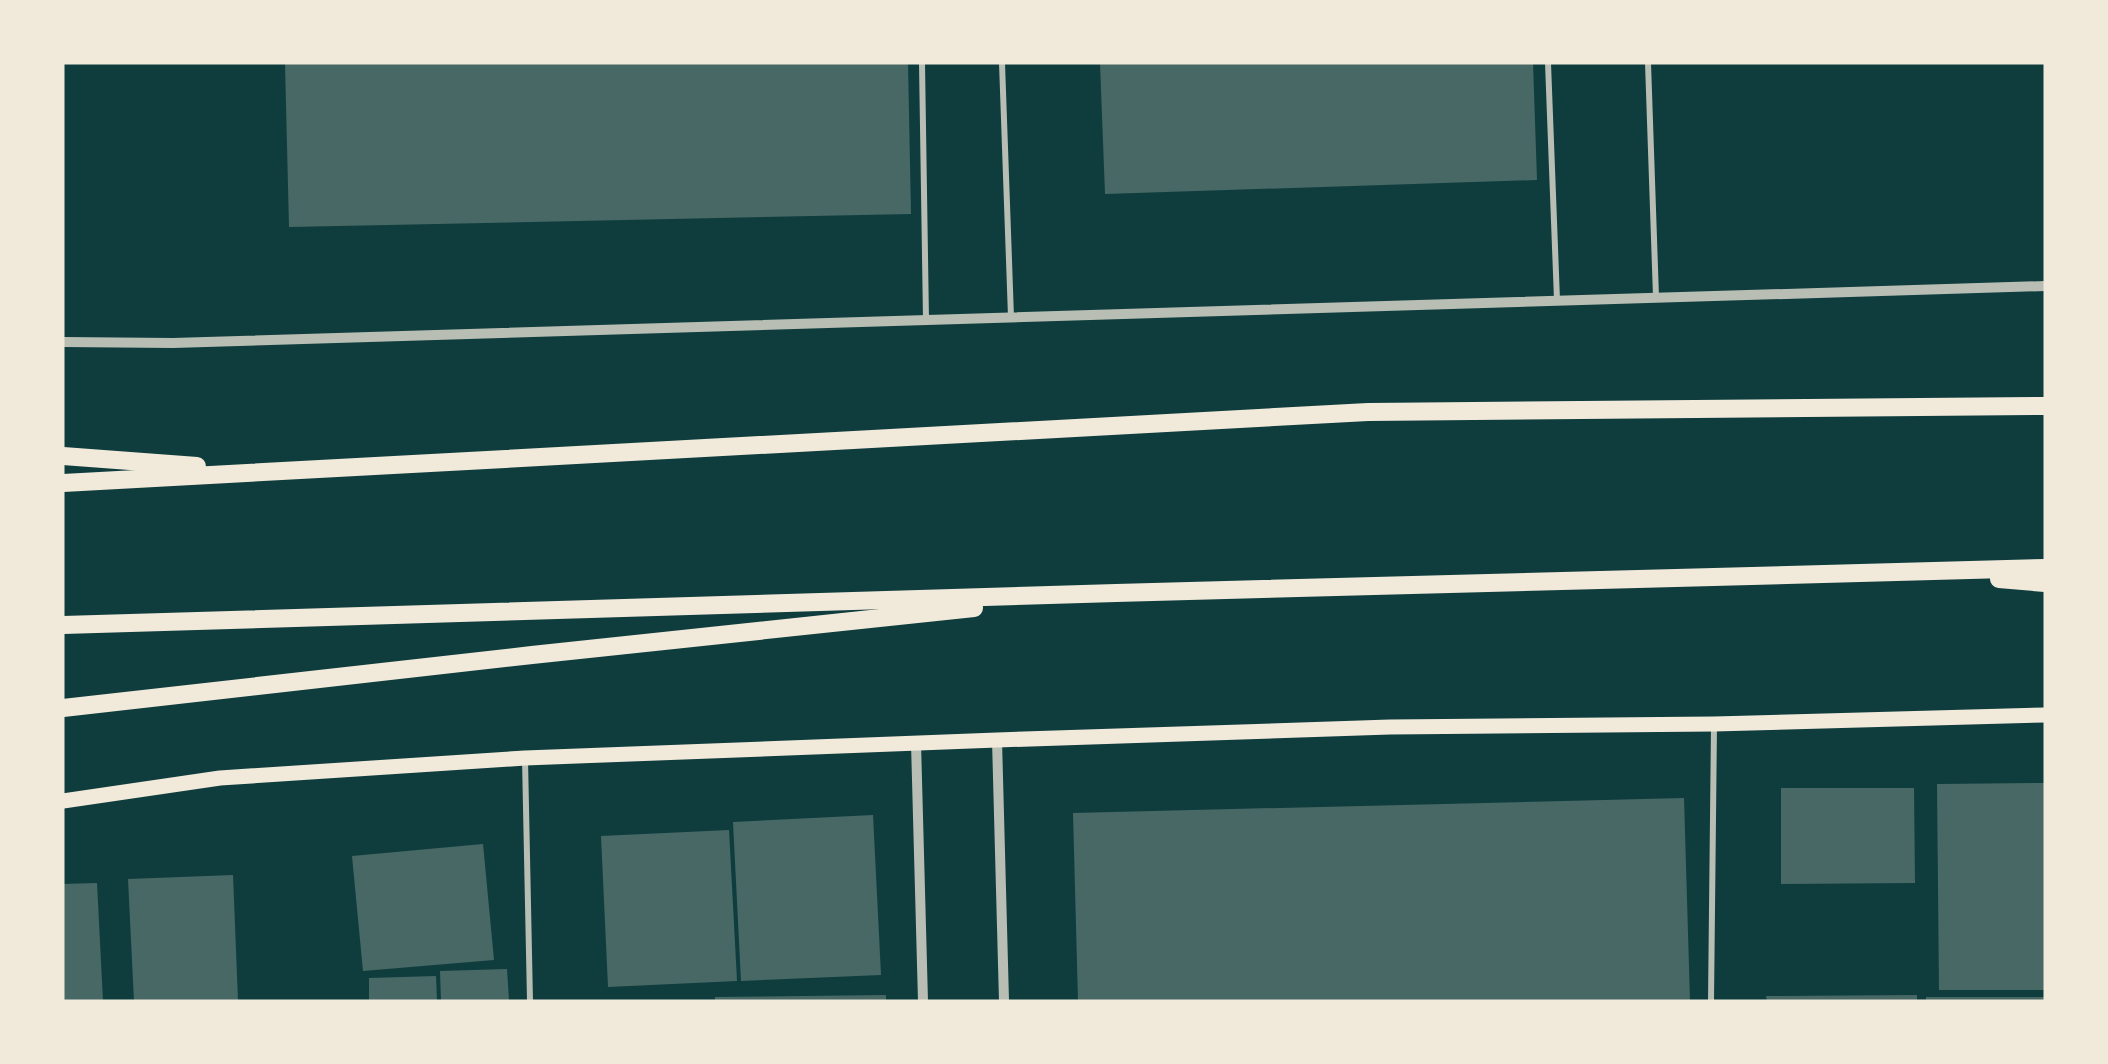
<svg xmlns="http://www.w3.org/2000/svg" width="2108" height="1064" viewBox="0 0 2108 1064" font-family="'Roboto Serif',serif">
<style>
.building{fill:#486865}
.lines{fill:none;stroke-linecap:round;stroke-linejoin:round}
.minor{stroke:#b8beb3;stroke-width:6}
.tertiary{stroke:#b8beb3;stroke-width:10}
.primary{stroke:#f1e9da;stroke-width:15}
.motorway{stroke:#f1e9da;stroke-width:18}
</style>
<rect width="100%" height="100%" fill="#0f3d3e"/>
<!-- building -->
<g class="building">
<path d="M285,63H908L911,214L289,227Z"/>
<path d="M1100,63H1533L1537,180L1105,194Z"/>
<path d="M2044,783L2045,990H1939L1937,784Z"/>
<path d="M1781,788H1914L1915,883L1781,884Z"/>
<path d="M1684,798L1690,1001H1078L1073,813Z"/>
<path d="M873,815L881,975L741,981L733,822Z"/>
<path d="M729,830L737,981L608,987L601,836Z"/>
<path d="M483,844L494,960L363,971L352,856Z"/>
<path d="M233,875L238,1001H134L128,879Z"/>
<path d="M97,883L103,1001H63V884Z"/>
<path d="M507,969L509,1001H441L440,971Z"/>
<path d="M436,976L437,1001H369V978Z"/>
<path d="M886,995V1001H715V997Z"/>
<path d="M1917,995V1001H1767L1766,996Z"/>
<rect x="1926" y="997" width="119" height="4"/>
</g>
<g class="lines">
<!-- minor -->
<g class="minor">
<path d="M922,63L926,320"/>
<path d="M1002,63L1011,317"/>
<path d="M1548,63L1557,300"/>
<path d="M1648,63L1656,297"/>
<path d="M525,759L530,1001"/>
<path d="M1711,1001L1714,726"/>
</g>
<!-- tertiary -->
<g class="tertiary">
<path d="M63,342L173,343L2045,286"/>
<path d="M997,740L1004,1001"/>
<path d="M916,743L923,1001"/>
</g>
<!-- primary -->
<path class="primary" d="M63,801L220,778L525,758L997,740L1390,727L1714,724L2045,715"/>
<!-- motorway -->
<g class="motorway">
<path d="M63,456L197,466"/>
<path d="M63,483L1368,412L2045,406"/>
<path d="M1999,579L2045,583"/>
<path d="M63,625L1116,593L2045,568"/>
<path d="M63,708L532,655L974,608"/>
</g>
</g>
<!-- border -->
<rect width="2108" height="1064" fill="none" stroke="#f1e9da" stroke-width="129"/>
</svg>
